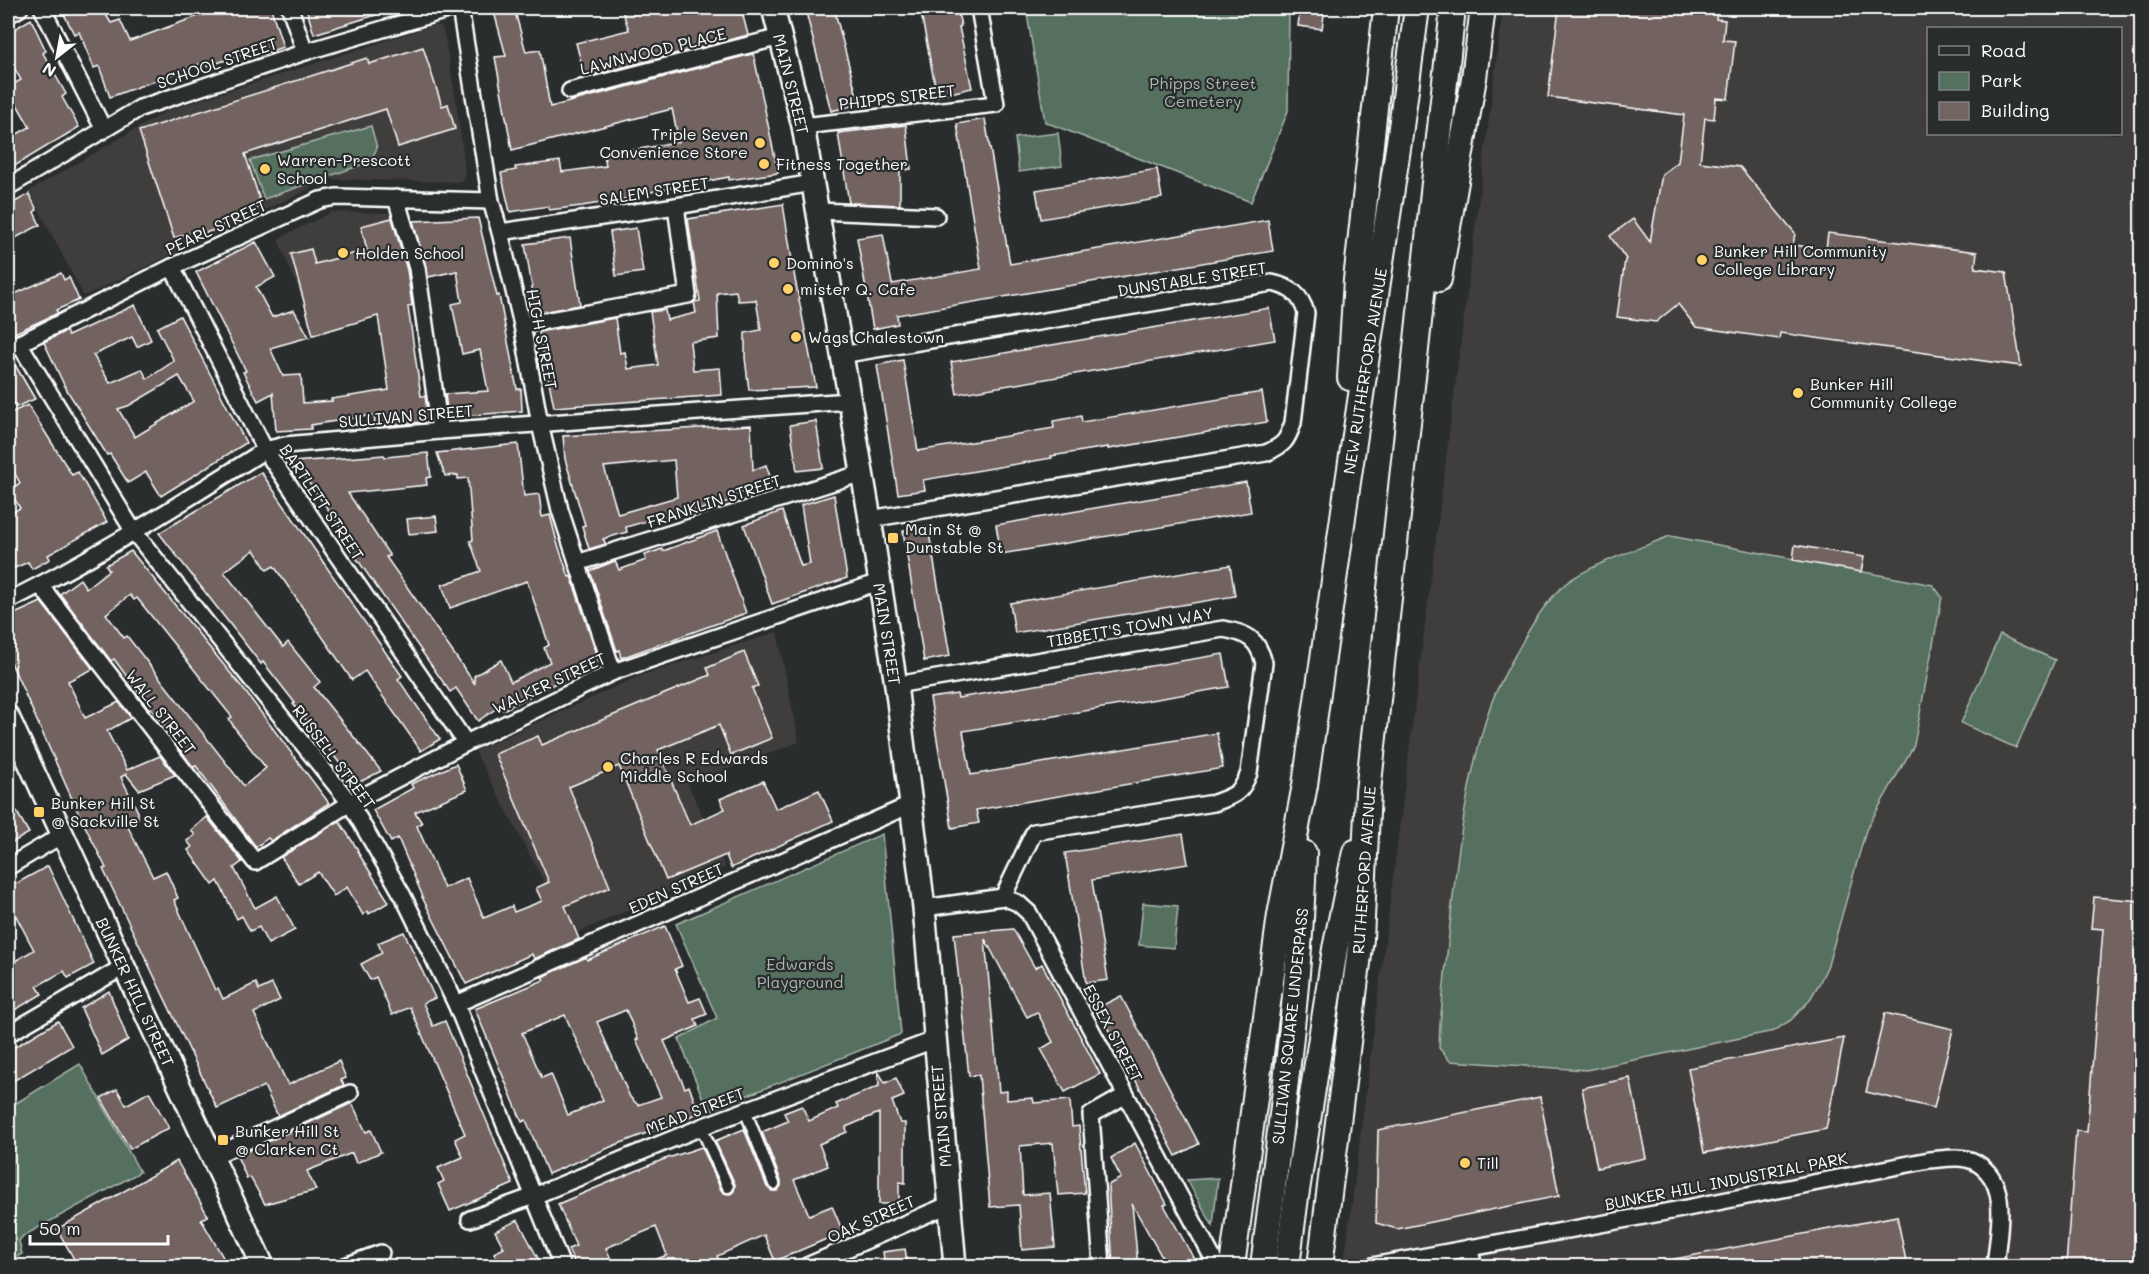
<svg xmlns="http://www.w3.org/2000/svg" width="2149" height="1274" viewBox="0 0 2149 1274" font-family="Mali,sans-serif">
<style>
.built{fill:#403e3d;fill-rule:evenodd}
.green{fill:#54705f;stroke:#aab8af;stroke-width:1.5}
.building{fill:#726460;stroke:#fff;stroke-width:1.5;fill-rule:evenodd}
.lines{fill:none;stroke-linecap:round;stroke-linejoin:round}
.pedestrian-casing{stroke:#fff;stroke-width:15}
.minor-casing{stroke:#fff;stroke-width:20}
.secondary-casing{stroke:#fff;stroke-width:26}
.primary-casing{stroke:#fff;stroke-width:28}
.pedestrian{stroke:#2a2d2e;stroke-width:10}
.minor{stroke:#2a2d2e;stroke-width:15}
.secondary{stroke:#2a2d2e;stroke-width:21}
.primary{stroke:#2a2d2e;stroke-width:24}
.poi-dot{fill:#ffd166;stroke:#2a2d2e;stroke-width:2}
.labels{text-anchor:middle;stroke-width:4.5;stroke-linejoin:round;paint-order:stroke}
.street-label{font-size:16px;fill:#fff;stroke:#2a2d2e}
.park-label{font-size:16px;fill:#aab8af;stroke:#2a2d2e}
.poi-label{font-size:16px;fill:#fff;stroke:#2a2d2e;text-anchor:start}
</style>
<rect width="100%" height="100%" fill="#2a2d2e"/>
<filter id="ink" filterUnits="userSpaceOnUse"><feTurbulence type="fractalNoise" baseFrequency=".0167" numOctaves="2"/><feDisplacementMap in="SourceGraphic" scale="12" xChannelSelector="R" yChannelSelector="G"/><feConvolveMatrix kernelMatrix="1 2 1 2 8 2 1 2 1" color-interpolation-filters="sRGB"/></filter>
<g filter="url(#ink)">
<!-- built -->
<g class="built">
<path d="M1503,8H2141V1266H1344ZM1928,28H2120V134H1928Z"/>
<path d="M435,25L442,27L444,34L455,94L464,160L465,178L462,182L330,179L84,296L29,191L169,110Z"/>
<path d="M332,212L390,213L406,267L301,295L278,239Z"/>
<path d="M777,632L799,742L688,784L725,867L572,935L475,751L637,677Z"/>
</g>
<!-- green -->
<g class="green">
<path d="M1026,8H1289L1288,111L1251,202L1045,122Z"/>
<path d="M371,126L377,148L370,162L264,199L250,160Z"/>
<path d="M1058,133L1062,166L1019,172L1015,138Z"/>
<path d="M1670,536L1933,585L1942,597L1914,745L1866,830L1828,965L1819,984L1809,1001L1791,1020L1774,1031L1586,1070L1450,1061L1439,1048L1440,1024C1451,922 1457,808 1489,710C1496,688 1508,668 1519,648C1531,625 1544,604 1563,586C1583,567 1643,547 1670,536Z"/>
<path d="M2000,635L2055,660L2016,748L1961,723Z"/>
<path d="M882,834L901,1034L708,1111L679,1039L717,1018L676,924Z"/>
<path d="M1143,903L1178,906L1174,948L1139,945Z"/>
<path d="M80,1064L140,1172L23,1236L19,1241L22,1254L8,1262V1108Z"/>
<path d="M1218,1178L1213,1226L1187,1180Z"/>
</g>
<!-- building -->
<g class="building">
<path d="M61,8H102L111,23L120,20L130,41L220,8H271L283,47L260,55L259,50L207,66L206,62L110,97L99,66L94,68L79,32L74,34Z"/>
<path d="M306,8H388L389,11L314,34Z"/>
<path d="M509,8H514L526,52L540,50L550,107L752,54L754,56L778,173L729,180V177L630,196L631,198L582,206L549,210V206L510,212L501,173L516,170L515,167L560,161L562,172L606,166L604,155L679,142L672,109L512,150L495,57L506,56L494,12Z"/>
<path d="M621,8H741L748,35L585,77L576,43L629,30Z"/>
<path d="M805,8H834L859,104L831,111Z"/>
<path d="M920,8H957L961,26L959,27L972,88L937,96Z"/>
<path d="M1300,8H1325L1322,29L1298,26Z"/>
<path d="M1559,8H1717L1716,19L1725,20L1723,40L1735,41L1728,99L1716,98L1714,119L1705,118L1700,162L1740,167L1795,233L1793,245L1826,249L1828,233L1977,252L1975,268L2006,272L2021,366L1780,333L1779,339L1696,327L1678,304L1656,322L1617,317L1625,260L1626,259L1610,236L1633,219L1650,242L1662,174L1678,162L1684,115L1548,97Z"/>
<path d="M31,19L46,51L43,53L48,62L66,94L62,97L79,127L8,170V139L30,127L8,89V87L21,80L8,57V33Z"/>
<path d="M423,47L442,106L448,104L455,129L398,147L386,109L245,154L262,207L223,219V227L199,235L197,231L174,238L139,131L367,58L369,64Z"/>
<path d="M985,119L1010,264L1268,220L1273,251L897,315L898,324L873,329L857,238L883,234L892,284L981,269L957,124Z"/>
<path d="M906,125L911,169L900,171V205L849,203L838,133Z"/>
<path d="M1157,169L1162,198L1041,219L1036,190Z"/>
<path d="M29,194L37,210L34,212L40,225L8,242V206Z"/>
<path d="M783,204L795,279L816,387L749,390L745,358V333L761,330L756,300L738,301L736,291L717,293L719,338L690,342L693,370L720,368L722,395L554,407L539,332L615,318L620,353L625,352L628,369L658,365L650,312L665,310L667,320L696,313L694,302L700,301L688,219Z"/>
<path d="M392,218L407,270L412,305L408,307L421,396H425L428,418L423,419L424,422L375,426L374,415L311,425V429L276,431L273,393L258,401L243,372L246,371L196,272L256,242L275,277L256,287L272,317L294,310L309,337L270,348L283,376L301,375L303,403L332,401L331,399L389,390L378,316L313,335L291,254L311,249L315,264L367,250L361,226Z"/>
<path d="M478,218L497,296L499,295L517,389H521L522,411L448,417L445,394L488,391L480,350L462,354L452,304L462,302L457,271L428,277L413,221Z"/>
<path d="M636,228L643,272L616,276L610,232Z"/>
<path d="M570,238L580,305L536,313L525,244Z"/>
<path d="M61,273L64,280L69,277L79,300L56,310L58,313L8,336V297Z"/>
<path d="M135,305L151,340L137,347L132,337L93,355L110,383L142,369L147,379L174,361L157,328L180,316L246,443L161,496L146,472L128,483L110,454L107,455L65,387L44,342L66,331L68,336ZM179,376L194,401L135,437L118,409L128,406Z"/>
<path d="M1269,308L1275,340L957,394L951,362Z"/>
<path d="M11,358L35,399L16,407L8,393L13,390L8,381V359Z"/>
<path d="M903,360L918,451L1054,428L1053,421L1081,416L1082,422L1262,392L1267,422L1108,449V447L1051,456L1052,458L923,480L925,490L898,494L877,365Z"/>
<path d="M28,405L72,475L78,472L107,522L48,555L50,559L32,569L28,562L8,571V515L20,508L9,490L20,483L8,461V414Z"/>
<path d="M816,421L823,468L797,471L790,425Z"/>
<path d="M751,425L753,470L766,465L772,482L732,496L733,500L689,513L688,509L626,527L627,532L603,539L606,544L589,549L582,526L585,525L565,459L563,436ZM674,460L677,497L618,514L604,467Z"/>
<path d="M518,444L524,496L539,494L542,517L550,515L557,542L569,577L571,576L599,661L503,710L500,706L478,721L456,688L450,692L343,539L347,536L294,462L384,455L385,457L428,453L431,477L426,478L427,485L348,493L390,556L386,557L475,684L474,676L501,660L511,682L550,662L544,648L549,645L527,581L450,608L442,585L481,571L470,541L473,540L468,478L458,479V475L445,476L437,453Z"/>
<path d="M261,472L402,676L398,679L440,739L421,751L365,671L352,680L274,566L267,570L254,550L224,572L283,647L288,642L320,682L314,687L381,771L356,784L293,704L295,703L263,662L261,664L159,533Z"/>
<path d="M1246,482L1251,512L1001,554L996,525Z"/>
<path d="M834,495L847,578L772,604L744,525L782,511L801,566L810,564L801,505Z"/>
<path d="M436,516L438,531L409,534L407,519Z"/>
<path d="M928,527L950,656L924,661L903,531Z"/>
<path d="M717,531L746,613L621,658L619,650L617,651L590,571L615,561L619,570L646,560L645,555L662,549L663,551Z"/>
<path d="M1795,545L1864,557L1861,572L1793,560Z"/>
<path d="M131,551L241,686L329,803L271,841L268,838L256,847L196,766L193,767L179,748L181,747L151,708L149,709L137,694L139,693L114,659L111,661L60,594L80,579L86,588L109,570L106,565ZM130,595L134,600L137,598L220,702L232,717L229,719L234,727L266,768L244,786L127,636L124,638L106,614Z"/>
<path d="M1230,565L1235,596L1015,633L1010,603Z"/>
<path d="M41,602L93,669L68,681L85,718L119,702L131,718L107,731L127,770L160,756L175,775L139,790L126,774L121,777L138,812V818L126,823L153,877L166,871L178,898L174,900L215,990L218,988L223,999L256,983L259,990L272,984L280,1000L254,1013L288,1085L339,1061L346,1078L341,1080L344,1085L278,1116L264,1086L217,1108L103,869L106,868L77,810L8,656V617Z"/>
<path d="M744,652L758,686L752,688L772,738L731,755L719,725L658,750L690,825L725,809L720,799L763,781L776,809L819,790L833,821L731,868L726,855L666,880L619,766L569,787L610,887L565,906L579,939L534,959L532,954L466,984L422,897H423L398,838L391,842L373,810L413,788L411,784L456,764L467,790L415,812L422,823L417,826L444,888L467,878L484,918L512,906L514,912L542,901L536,888L549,882L495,754L538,736L542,745L710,675L707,668Z"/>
<path d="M1223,654L1229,687L963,731L971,775L1217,733L1223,768L976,810L979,823L952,828L930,698L957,694L958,698Z"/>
<path d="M8,797L29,833L8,845Z"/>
<path d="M207,817L240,859L242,862L234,868L255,908L277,896L295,930L268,944L259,927L250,931L242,916L237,919L218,881L213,885L188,850L192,847L187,841L195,835L191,830Z"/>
<path d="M339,821L358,850L357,851L389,902L369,914L368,911L363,915L347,887L334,896L318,872L299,884L281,857Z"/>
<path d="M1183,834L1188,864L1092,880L1108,980L1086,983L1065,853Z"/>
<path d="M48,866L94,964L68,978L64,971L37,986L42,994L8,1014V965L34,950L16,916L8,921V888Z"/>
<path d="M2094,897L2142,901V1266H2066L2076,1131L2087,1132L2103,929L2091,928Z"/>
<path d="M665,926L682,966L675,969L689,1002L700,998L707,1014L695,1019L698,1026L664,1041L685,1088L689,1086L699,1113L613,1146L548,1174L526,1120L522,1122L475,1009L544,980L542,977L586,957L587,960ZM626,1010L638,1039L636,1040L661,1097L638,1105L630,1097L597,1022ZM565,1015L603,1100L568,1115L551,1074L542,1078L522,1033Z"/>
<path d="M1013,929L1035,968L1042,964L1100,1074L1065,1092L1041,1049L1053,1042L1037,1012L1027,1017L985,939L999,1092L1007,1091V1100L1033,1098L1034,1103L1070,1100L1072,1127L1079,1126L1085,1193L1058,1195L1053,1143L1020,1146L1023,1195L1050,1193L1055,1247L1022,1250L1019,1205L990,1207L979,1075L969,1076L954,934Z"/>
<path d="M404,932L435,998L423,1003L433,1026L445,1021L513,1184L450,1211L438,1184L444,1181L438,1168L463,1157L455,1139L465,1134L410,1007L392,1015L376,977L370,980L361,964L382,953L378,943Z"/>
<path d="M109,991L128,1040L102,1055L81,1008Z"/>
<path d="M1121,996L1199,1144L1176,1156L1097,1008Z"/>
<path d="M1885,1013L1953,1029L1934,1108L1866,1092Z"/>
<path d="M58,1021L72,1046L8,1084V1051Z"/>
<path d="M1844,1038L1826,1129L1704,1153L1688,1068Z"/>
<path d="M878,1071L885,1083L896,1078L904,1096L892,1101L900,1123H905V1183L899,1182V1204H879V1113L846,1127L847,1132L819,1144L828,1166L794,1180L809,1215L832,1206L843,1232L775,1261L764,1235L717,1256L722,1266H640L667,1255L656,1227L606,1248L614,1266H576L568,1249L576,1246L558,1204L662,1160L702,1147L721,1190L724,1193L731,1194L734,1191L735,1184L715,1141L744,1129L767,1187L772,1191H777L781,1186V1181L762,1132L788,1121L784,1113L802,1106L809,1121L838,1108L836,1104L879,1086Z"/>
<path d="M1630,1078L1646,1158L1597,1168L1582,1088Z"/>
<path d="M117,1089L126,1105L149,1092L169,1128L130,1149L101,1098Z"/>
<path d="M1540,1097L1559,1196L1397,1229L1376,1223L1378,1130Z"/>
<path d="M352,1103L366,1132L371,1130L381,1152L356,1163L352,1153L307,1171L316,1190L265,1204L250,1177L247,1179L237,1156Z"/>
<path d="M1135,1143L1167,1204L1164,1205L1198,1266H1167L1132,1204L1138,1266H1113L1108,1185L1121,1178L1111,1158Z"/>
<path d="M177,1161L208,1216L201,1219L228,1266H78L57,1229Z"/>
<path d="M1897,1216L1907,1266H1674V1259Z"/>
<path d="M518,1220L531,1245L542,1266H501L494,1253L504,1248L495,1231Z"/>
<path d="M905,1249L908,1266H885L883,1252Z"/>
</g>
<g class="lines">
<!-- pedestrian casing -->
<g class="pedestrian-casing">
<g id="pedestrian">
<path d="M745,1110L774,1184"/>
<path d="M701,1127L728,1187"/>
</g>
</g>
<!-- minor casing -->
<g class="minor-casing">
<g id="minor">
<path d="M42,8L103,128"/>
<path d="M290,8L305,52"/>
<path d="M460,8L491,201L500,232L522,325L540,424L560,510L613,672"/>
<path d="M8,15L20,8"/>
<path d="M570,91L780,37"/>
<path d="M803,126L996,104L979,8"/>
<path d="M8,187L140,108L305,52L454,8"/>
<path d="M396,198L417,268L440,431"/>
<path d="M818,211L936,216"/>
<path d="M500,232L676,206L813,183"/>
<path d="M172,267L265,450L466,743"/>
<path d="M522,325L688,295L676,206"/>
<path d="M19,343L134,532L350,803L403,896L456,1004L562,1266"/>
<path d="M8,349L172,267L320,200L336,197L491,201"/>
<path d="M841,355L1272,283C1291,287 1301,295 1306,313L1293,423C1287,441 1284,445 1266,453L870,519"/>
<path d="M577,563L862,473"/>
<path d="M40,585L255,862L350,803L466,743L613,672L879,582"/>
<path d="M8,601C97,557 181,503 265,450L285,445L440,431L849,401"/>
<path d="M896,685L1223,629C1247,633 1258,639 1264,663L1249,773C1241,794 1234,796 1214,803L1034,832L1003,897"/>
<path d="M8,867L62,835"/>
<path d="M924,908L1003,897L1018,903L1029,913L1217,1266"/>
<path d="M456,1004L910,805"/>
<path d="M8,1034L123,967"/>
<path d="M212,1157L350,1093"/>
<path d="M470,1219L534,1196L709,1124L934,1040"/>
<path d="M1469,1248L1474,1266"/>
<path d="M345,1266L381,1253"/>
<path d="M807,1266L948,1205"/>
<path d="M1102,1266L1091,1115L1126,1095"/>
<path d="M1372,1266L1682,1209L1929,1160C1943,1159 1962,1155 1975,1162C2012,1182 1998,1233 1995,1266"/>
</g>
</g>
<!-- secondary casing -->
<g class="secondary-casing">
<g id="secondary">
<path d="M773,8L803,126L870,519L896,685L924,908L955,1266"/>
<path d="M8,717L263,1266"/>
</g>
</g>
<!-- primary casing -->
<g class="primary-casing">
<g id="primary">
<path d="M1439,279L1474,78L1483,8"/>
<path d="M1350,378L1356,280L1386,8"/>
<path d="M1232,1266L1280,915L1305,785L1348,482L1399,142L1417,8"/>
<path d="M1263,1266C1280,1130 1300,992 1304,853"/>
<path d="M1287,1266L1296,1197L1335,949L1355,852"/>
<path d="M1320,1266L1361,939L1368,792L1453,8"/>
</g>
</g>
<!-- pedestrian -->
<use href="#pedestrian" class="pedestrian"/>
<!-- minor -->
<use href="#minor" class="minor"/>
<!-- secondary -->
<use href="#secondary" class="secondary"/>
<!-- primary -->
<use href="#primary" class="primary"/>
</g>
</g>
<!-- markers -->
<g class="poi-dot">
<circle cx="760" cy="143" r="6"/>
<circle cx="764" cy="164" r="6"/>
<circle cx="265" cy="169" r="6"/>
<circle cx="343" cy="253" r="6"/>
<circle cx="1702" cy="260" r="6"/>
<circle cx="774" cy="263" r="6"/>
<circle cx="788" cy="289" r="6"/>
<circle cx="796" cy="337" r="6"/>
<circle cx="1798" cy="393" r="6"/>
<rect x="887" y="532" width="12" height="12" rx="3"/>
<circle cx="608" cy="767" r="6"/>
<rect x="33" y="806" width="12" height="12" rx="3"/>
<rect x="217" y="1134" width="12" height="12" rx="3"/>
<circle cx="1465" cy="1163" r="6"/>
</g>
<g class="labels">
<!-- street labels -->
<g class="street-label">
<text transform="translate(653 51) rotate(-14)" y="6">LAWNWOOD PLACE</text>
<text transform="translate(217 63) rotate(-19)" y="6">SCHOOL STREET</text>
<text transform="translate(791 84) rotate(76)" y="6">MAIN STREET</text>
<text transform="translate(897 97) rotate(-7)" y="6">PHIPPS STREET</text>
<text transform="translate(654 191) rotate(-9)" y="6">SALEM STREET</text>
<text transform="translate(216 227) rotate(-25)" y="6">PEARL STREET</text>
<text transform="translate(1192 279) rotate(-9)" y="6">DUNSTABLE STREET</text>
<text transform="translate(542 339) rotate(79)" y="6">HIGH STREET</text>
<text transform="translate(1365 371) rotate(-81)" y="6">NEW RUTHERFORD AVENUE</text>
<text transform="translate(406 416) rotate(-5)" y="6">SULLIVAN STREET</text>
<text transform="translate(714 501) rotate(-18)" y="6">FRANKLIN STREET</text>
<text transform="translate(322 502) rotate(56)" y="6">BARTLETT STREET</text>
<text transform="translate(1130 627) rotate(-10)" y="6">TIBBETT'S TOWN WAY</text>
<text transform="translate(887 634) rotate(81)" y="6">MAIN STREET</text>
<text transform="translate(549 683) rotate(-25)" y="6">WALKER STREET</text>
<text transform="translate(161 712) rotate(52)" y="6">WALL STREET</text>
<text transform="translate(334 757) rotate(53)" y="6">RUSSELL STREET</text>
<text transform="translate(1364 870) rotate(-86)" y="6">RUTHERFORD AVENUE</text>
<text transform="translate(676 888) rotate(-24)" y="6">EDEN STREET</text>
<text transform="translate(135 992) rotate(65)" y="6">BUNKER HILL STREET</text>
<text transform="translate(1290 1026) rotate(-84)" y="6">SULLIVAN SQUARE UNDERPASS</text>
<text transform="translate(1113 1033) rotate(62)" y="6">ESSEX STREET</text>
<text transform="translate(695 1111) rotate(-21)" y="6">MEAD STREET</text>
<text transform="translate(941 1116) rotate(-95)" y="6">MAIN STREET</text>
<text transform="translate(1726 1181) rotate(-11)" y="6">BUNKER HILL INDUSTRIAL PARK</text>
<text transform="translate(871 1219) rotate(-24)" y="6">OAK STREET</text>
</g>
<!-- park labels -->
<g class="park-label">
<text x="1203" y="89">Phipps Street<tspan x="1203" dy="18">Cemetery</tspan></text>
<text x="800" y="970">Edwards<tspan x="800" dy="18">Playground</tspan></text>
</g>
<!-- poi labels -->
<g class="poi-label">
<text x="748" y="140" text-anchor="end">Triple Seven<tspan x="748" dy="18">Convenience Store</tspan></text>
<text x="277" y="166">Warren-Prescott<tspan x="277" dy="18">School</tspan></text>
<text x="776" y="170">Fitness Together</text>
<text x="1714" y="257">Bunker Hill Community<tspan x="1714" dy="18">College Library</tspan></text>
<text x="355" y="259">Holden School</text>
<text x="786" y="269">Domino's</text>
<text x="800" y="295">mister Q. Cafe</text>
<text x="808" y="343">Wags Chalestown</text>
<text x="1810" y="390">Bunker Hill<tspan x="1810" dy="18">Community College</tspan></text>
<text x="905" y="535">Main St @<tspan x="905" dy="18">Dunstable St</tspan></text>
<text x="620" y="764">Charles R Edwards<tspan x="620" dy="18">Middle School</tspan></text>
<text x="51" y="809">Bunker Hill St<tspan x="51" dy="18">@ Sackville St</tspan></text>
<text x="235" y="1137">Bunker Hill St<tspan x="235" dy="18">@ Clarken Ct</tspan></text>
<text x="1477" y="1169">Till</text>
</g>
</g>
<!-- margin -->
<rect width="2149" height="1274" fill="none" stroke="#2a2d2e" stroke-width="30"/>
<rect x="15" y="15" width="2119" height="1244" fill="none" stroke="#fff" stroke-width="2" filter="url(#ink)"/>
<!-- legend -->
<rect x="1927" y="27" width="195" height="108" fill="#2a2d2e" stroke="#7f8182" stroke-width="1.5"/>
<rect x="1939" y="46" width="30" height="9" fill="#2a2d2e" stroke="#7f8182" stroke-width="1.5"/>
<text x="1981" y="57" font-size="18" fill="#ffffff">Road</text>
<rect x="1939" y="72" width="30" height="18" fill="#54705f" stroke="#7f8182" stroke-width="1.5"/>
<text x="1981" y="87" font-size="18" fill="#ffffff">Park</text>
<rect x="1939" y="102" width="30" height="18" fill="#726460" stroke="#7f8182" stroke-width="1.5"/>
<text x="1981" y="117" font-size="18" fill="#ffffff">Building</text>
<!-- north arrow -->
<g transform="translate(57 57) rotate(211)" stroke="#2a2d2e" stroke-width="4.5" paint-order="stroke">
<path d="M0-4.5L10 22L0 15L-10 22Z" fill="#ffffff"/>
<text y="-9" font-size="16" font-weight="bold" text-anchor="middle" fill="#ffffff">N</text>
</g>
<!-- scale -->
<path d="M30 1235v9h138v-9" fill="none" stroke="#ffffff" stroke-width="3"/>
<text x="39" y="1235" font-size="18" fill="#ffffff" stroke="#2a2d2e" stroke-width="4.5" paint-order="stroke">50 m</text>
</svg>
